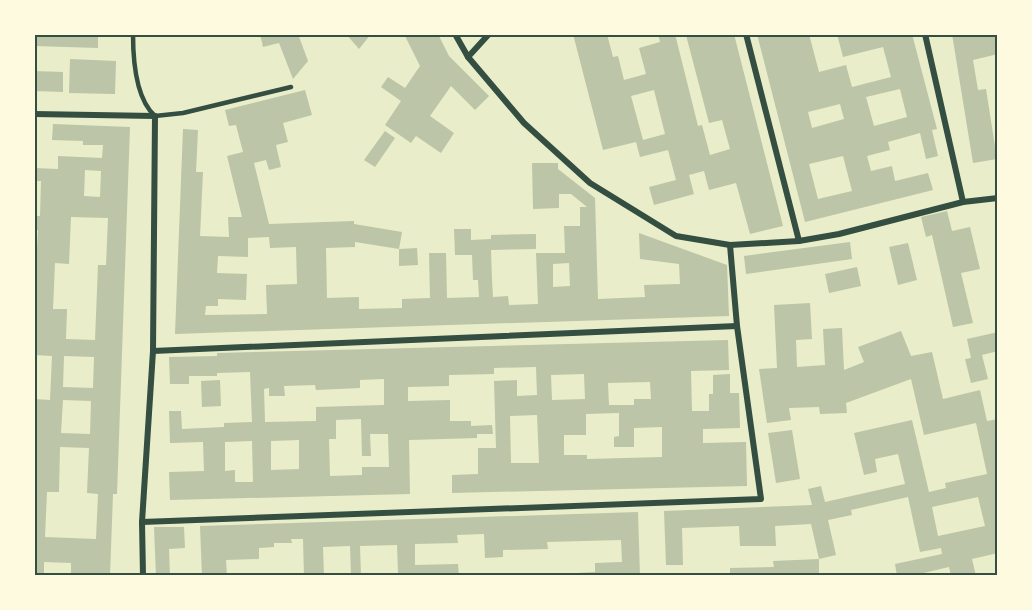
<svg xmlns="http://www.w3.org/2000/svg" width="1032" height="610" viewBox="0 0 1032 610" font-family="'Noto Sans',sans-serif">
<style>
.building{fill:#bcc5a7;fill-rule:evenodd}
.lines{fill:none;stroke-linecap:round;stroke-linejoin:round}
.service{stroke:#344e41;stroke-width:4.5}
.minor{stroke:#344e41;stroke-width:6}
.neatline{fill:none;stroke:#344e41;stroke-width:2}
</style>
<rect width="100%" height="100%" fill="#e9edc9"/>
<!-- building -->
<g class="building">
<path d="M34,34H98V48L34,46Z"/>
<path d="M260,34H298L308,61L293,79L279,43L263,47Z"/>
<path d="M346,34H371L359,49Z"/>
<path d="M404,34H438L449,56L489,96L475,110L451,86L430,116L454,133L441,153L416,136L411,143L385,125L401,101L381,87L388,77L405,88L420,66Z"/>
<path d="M573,34H607L613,57L618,56L624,80L646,74L639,48L660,42L658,34H675L698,126L702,125L710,155L730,149L722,120L709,123L686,35L734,34L783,226L750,234L736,183L709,190L704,171L689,175L694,194L654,205L649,187L676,180L668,150L640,157L636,142L603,150ZM654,90L665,134L643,140L631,96Z"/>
<path d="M757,34H809L819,72L846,65L852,87L891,77L883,47L843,57L837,34H912L937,129L932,130L938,156L926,159L920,133L888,142L890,150L867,156L871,171L892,166L895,181L928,173L933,190L805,222ZM900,89L907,117L874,126L866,97ZM840,104L844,119L812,128L808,112ZM843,156L852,191L818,199L809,164Z"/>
<path d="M952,34H998V54L973,60L978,90L986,89L997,159L973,163Z"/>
<path d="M70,59L116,61L115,94L69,93Z"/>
<path d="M34,71L63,72V92L34,91Z"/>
<path d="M305,90L312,115L283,123L288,142L276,145L281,167L269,170L266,160L254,163L269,224L354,221V224L402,232L399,249L355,242V247L326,248L327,298L359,297V309L402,308V299L430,298L429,253H446L447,298L479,297L478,280H473L472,255H455L454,229H471V240L491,239V235L536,234V249L491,250L492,279L493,297L508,296L509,305L538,304L536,253H565L564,226H580V207H587L571,194H559V208L533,209L532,163H558V169L595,198L598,299L645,297L644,285L680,284L679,264L640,259L639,233L727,265L729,316L175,334L183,129L198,130L196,172H203L200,236L229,237L228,217H242L227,156L243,152L236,125L229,126L225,110ZM269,237L270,248L296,247L297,284L266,285L267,314L205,315L206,306H218V299L246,300L247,274L217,273L218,256L248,257V238ZM569,263L570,286L553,287V264Z"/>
<path d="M53,124L130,127L117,494H113L110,576H71V563L44,562V576H34V399L50,400L52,356L34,355L37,262H34V248L37,249L38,230H34V216H40L41,181H34V168L58,169V156L102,158L103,145H83V141L52,140ZM85,170L101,171L100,197L84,196ZM71,217L108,218L106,265H98L95,340L66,339L67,309H53L55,263L69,264ZM64,356L94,357L93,388L63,387ZM63,400L91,401L90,434L61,433ZM60,447L89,448L87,493L98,494L96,539L45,537L47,492H59Z"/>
<path d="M385,131L395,138L375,167L364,160Z"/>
<path d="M947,211L952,231L970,227L980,269L961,273L973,323L953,327L932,235L926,237L921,217Z"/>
<path d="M850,242L852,259L746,274L744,256Z"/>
<path d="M908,243L917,280L898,285L889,247Z"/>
<path d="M417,248L418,265L399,266V249Z"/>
<path d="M857,267L861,286L829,293L825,274Z"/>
<path d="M810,303L812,339L796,340L797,367L825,365L823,329L842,328L844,370L864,362L858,347L901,331L911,356L932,352L943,399L980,390L987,421L998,419V533L995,534L998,553L972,559L976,576H951L949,567L911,576H897L895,564L942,554L941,548L920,552L908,497L851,510L852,515L828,520L836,555L819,559L811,524L775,526L776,546H740L739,526L682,528L683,565H666L664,511L812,505L808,489L821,486L825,502L905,484L898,454L875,459L877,472L864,475L854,433L912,420L929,492L946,488L945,483L987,474L976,423L924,435L911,379L846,403L847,413L820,414L819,407L789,408L791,420L767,423L759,369L777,368L774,305ZM978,497L985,526L938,536L932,507Z"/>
<path d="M998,332V351L982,355L988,379L971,383L965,359L971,358L967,339Z"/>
<path d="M728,340L729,370L691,371L692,411H709V394H713V375L730,374V393H739L740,428L703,429V443L746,442L747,486L452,493V475L478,474V448H496L494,381L517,380V396L537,395L536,367L494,368V374L449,375V386L408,387V401L450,400V421H471V426L492,425L493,434H477V438L409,440L410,494L170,500L169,472L204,471L203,442L170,443L169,411H181L182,429L224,427V423L252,422L250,372L217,373V376H189V384H170L169,357L217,356V353ZM584,374L585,399L552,400L551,375ZM384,379V405L316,407V421L265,422L264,389L269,388V396H285L284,386L315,385L316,390L360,388V380ZM650,382L651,399H634V405H609L608,383ZM619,413V436L614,437V447H634V428L662,427V457L587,459V455H564V435H586V414ZM537,415L539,463H511L510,416ZM361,419L362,456H371L370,434H388L389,467H362V475L330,476L329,439H336V420ZM299,440V469L271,470V441ZM252,441L253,482H235V470L225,471V442Z"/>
<path d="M220,380L221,406L202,407L201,381Z"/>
<path d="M792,430L800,479L776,483L768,433Z"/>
<path d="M638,512L640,576H559V574L595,572V563L622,562L621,540L547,542L548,549L503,550V557L485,558L484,534L457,535L458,543L415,544V565L458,564L459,576H379V574L398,573L397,545L360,546L361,576H351L350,546L323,547L324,576H304L303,539H291L292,543H274V547L259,548V559L226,560L227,576H202L200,526Z"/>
<path d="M154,527H184L185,548L169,549L170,576H156Z"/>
<path d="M819,559V576H730V568L774,567L773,561Z"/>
</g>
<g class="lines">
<!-- service -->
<path class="service" d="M133,34C133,59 136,99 155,116L183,113L291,87"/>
<!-- minor -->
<g class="minor">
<path d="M455,34L468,57L524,123L590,183L676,236L730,245L799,241L839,234L963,202L998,198"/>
<path d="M746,34L799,241"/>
<path d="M925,34L963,202"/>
<path d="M468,57L489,34"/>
<path d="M34,114L155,116L153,351L142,522L143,576"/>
<path d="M153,351L737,326"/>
<path d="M142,522L761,499L737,326L730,245"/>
</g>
</g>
<!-- border -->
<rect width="1032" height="610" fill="none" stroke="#fefae0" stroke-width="72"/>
<rect x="36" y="36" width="960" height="538" class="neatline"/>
</svg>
